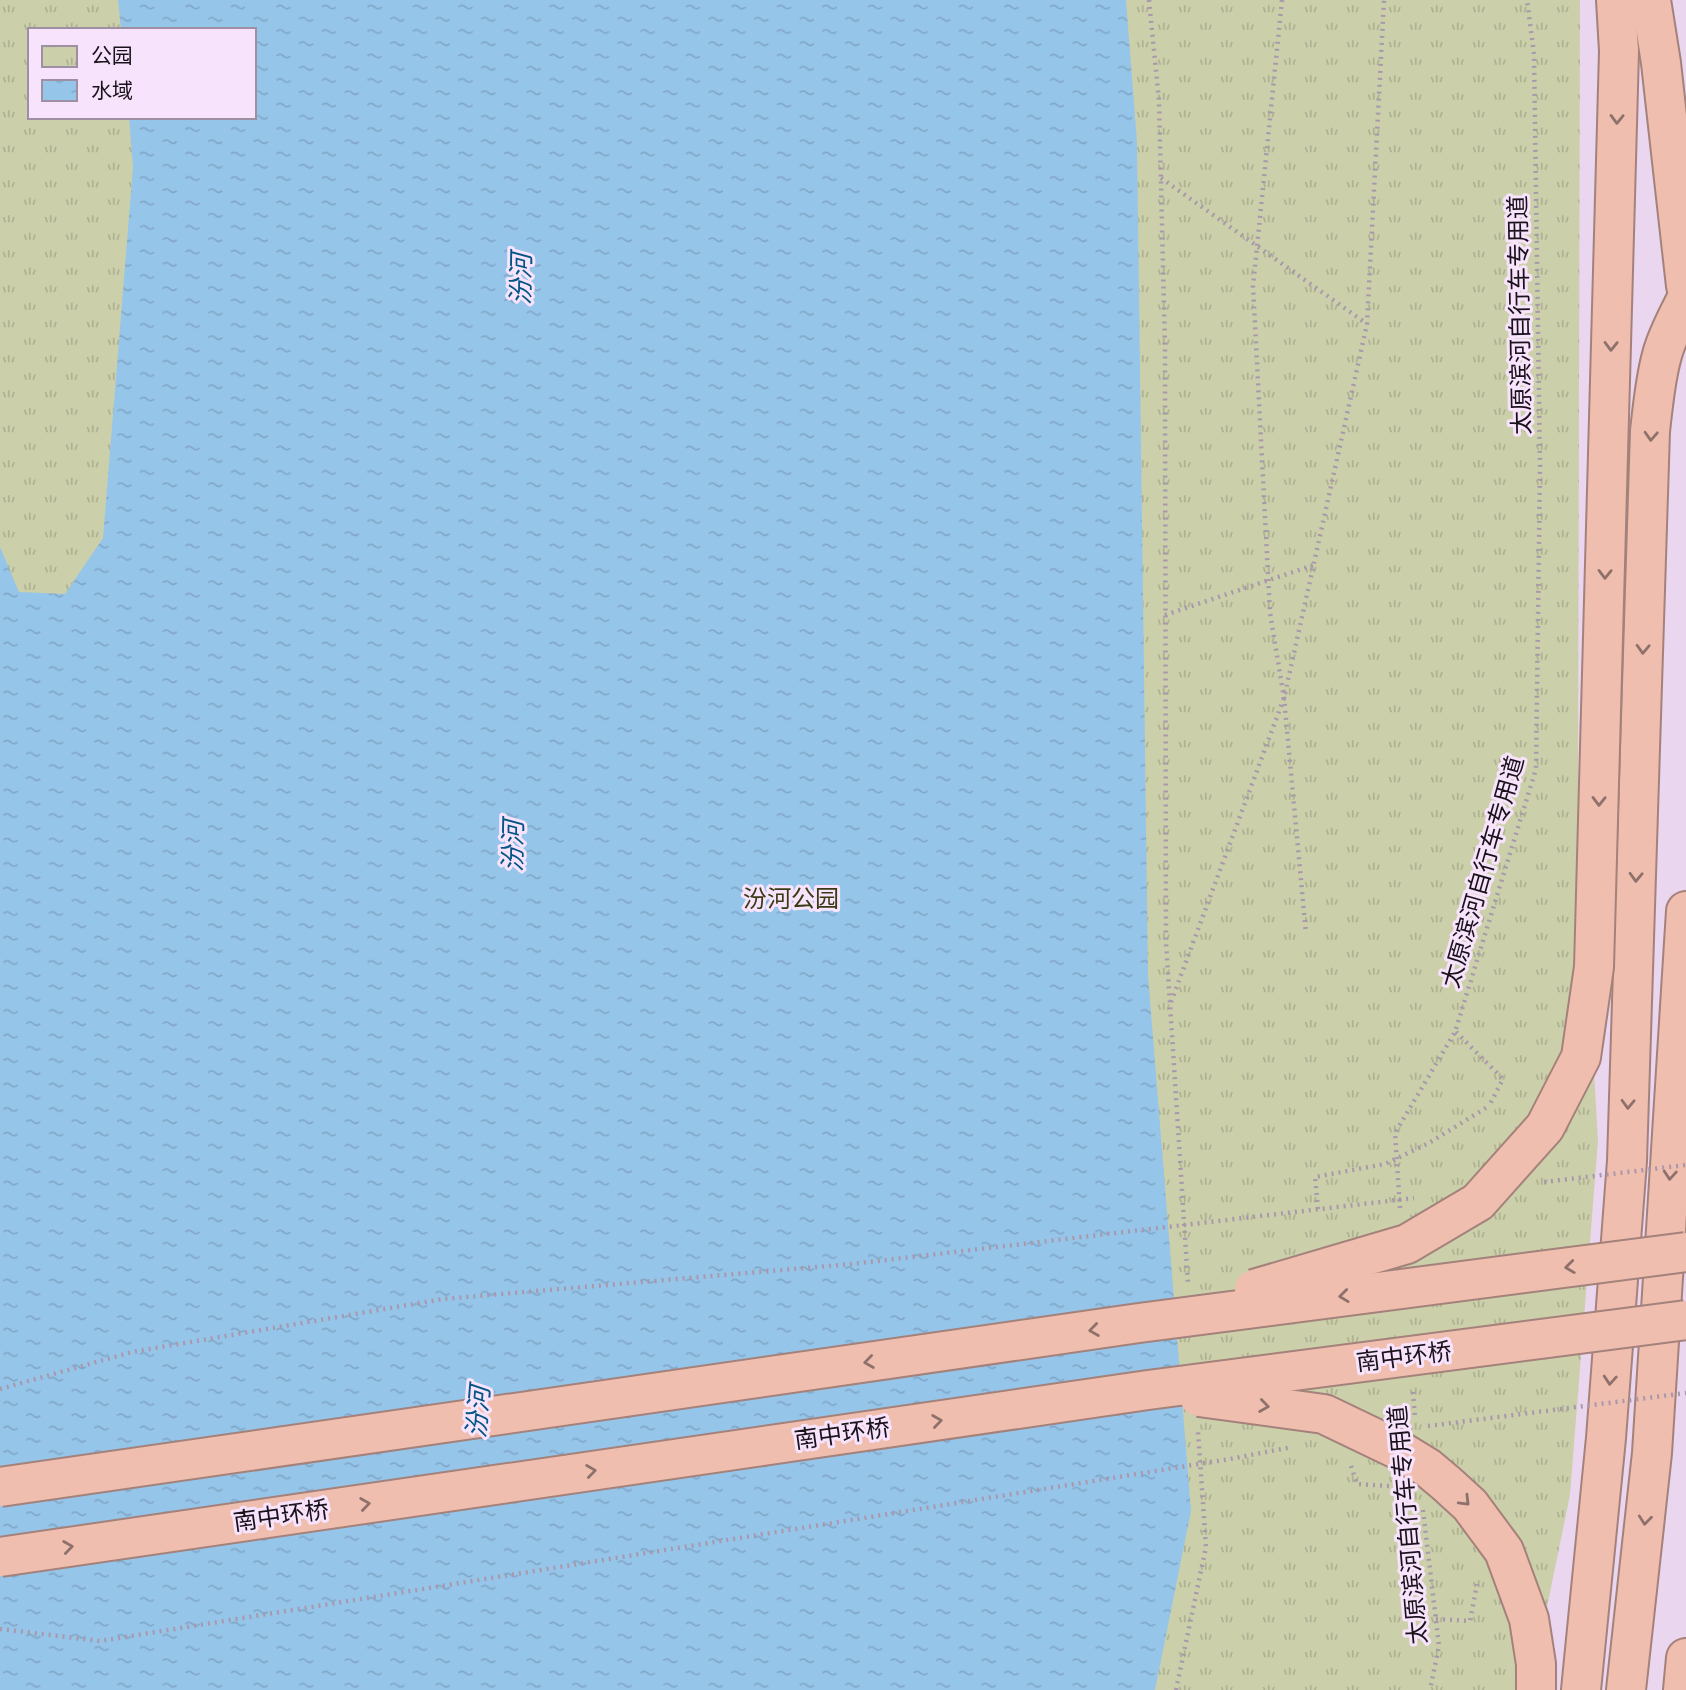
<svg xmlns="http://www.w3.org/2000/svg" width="1686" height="1690" viewBox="0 0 1686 1690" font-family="'Fira Sans','Noto Sans SC',sans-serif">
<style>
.park{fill:url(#park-tufts);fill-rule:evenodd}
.water{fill:url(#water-ripples)}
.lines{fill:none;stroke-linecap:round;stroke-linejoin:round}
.highway-casing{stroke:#a4827b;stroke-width:42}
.path{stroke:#a998ac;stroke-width:4.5;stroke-dasharray:2 5;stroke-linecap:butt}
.highway{stroke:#efbeaf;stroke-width:38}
.highway-bridge-casing{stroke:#a4827b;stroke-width:42;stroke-linecap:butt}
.path-bridge{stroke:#a998ac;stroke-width:4.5;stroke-dasharray:2 5;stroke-linecap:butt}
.highway-bridge{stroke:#efbeaf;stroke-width:38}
.oneway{stroke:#8f716c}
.labels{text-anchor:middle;stroke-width:6;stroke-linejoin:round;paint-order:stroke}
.street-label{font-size:24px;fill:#19121a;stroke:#f8e3fc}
.park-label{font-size:24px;fill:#383b11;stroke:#f8e3fc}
.water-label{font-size:26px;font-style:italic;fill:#035684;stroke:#f8e3fc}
</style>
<defs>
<pattern id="park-tufts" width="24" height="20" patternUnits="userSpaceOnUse" patternTransform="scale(1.75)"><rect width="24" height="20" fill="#cbd0aa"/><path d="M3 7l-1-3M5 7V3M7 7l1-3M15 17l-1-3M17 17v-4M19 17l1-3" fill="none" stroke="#aeb292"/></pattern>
<pattern id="water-ripples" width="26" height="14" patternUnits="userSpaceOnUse" patternTransform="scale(1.75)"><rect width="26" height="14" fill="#96c5ea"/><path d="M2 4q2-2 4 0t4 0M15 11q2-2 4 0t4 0" fill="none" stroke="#81a8c8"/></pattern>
</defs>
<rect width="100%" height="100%" fill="#ebd6ef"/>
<!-- park -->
<path class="park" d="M0,0H1580L1578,792L1598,1141L1570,1495L1530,1690H0ZM30,30H254V117H30Z"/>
<!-- water -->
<path class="water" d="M118,0H1126L1137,142L1148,975L1191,1511L1155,1690H0V547L19,592L65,594L103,538L133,167L129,117H254V30H121Z"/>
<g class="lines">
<!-- highway casing -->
<g class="highway-casing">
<g id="highway">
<path d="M1616,0L1619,51"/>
<path d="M1651,0L1661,63L1686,286"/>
<path d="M1581,1690L1606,1438L1627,1161L1650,431C1653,406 1655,380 1662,355C1667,336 1677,318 1686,300"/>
<path d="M1626,1690L1652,1453L1686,911"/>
<path d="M1683,1690L1686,1658"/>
</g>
</g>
<!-- path -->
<g class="path">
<path d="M1149,0L1159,101L1165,348L1166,942L1188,1283"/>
<path d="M1282,0L1253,286L1270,613L1284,698L1306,934"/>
<path d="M1161,178L1367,324"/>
<path d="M1165,615L1314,565"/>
<path d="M1171,1002L1284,698L1367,324L1384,0"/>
<path d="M1456,1032L1503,1079L1489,1106"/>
<path d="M1400,1208L1395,1133L1455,1032L1536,769L1540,466L1534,54L1527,0"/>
<path d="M1413,1392L1415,1418"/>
<path d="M1423,1510L1439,1646L1430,1690"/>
<path d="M1436,1619L1470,1621L1477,1584"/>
<path d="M1176,1690L1206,1547L1198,1432"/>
</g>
<!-- highway -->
<use href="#highway" class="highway"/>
<!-- highway-bridge casing -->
<g class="highway-bridge-casing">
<g id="highway-bridge">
<path d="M1254,1289L1407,1244L1478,1202L1545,1127L1581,1057L1594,967L1619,51"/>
<path d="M1199,1397L1324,1414L1397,1449L1428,1468L1447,1484L1470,1505L1504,1551L1529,1619L1536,1664V1690"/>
<path d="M0,1487L1139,1323L1686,1252"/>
<path d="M0,1557L1148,1390L1686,1320"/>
</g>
</g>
<!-- path-bridge -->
<g class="path-bridge">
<path d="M1544,1182L1686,1165"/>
<path d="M1318,1209L1315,1177L1385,1164L1429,1143L1489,1106"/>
<path d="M0,1389L132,1352L443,1299L852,1264L1414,1198"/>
<path d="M1428,1426L1686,1393"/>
<path d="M1351,1466L1357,1484L1389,1486"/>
<path d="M0,1629L100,1641L1230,1459L1292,1447"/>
</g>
<!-- highway-bridge -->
<use href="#highway-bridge" class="highway-bridge"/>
</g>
<!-- one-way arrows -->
<defs><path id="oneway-chevron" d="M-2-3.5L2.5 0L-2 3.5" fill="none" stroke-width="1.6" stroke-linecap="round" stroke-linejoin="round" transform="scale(1.75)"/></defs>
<g class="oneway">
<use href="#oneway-chevron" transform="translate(1617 119) rotate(91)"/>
<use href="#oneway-chevron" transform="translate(1611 346) rotate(91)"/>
<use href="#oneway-chevron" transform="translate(1651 436) rotate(93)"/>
<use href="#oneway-chevron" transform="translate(1605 574) rotate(91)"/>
<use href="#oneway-chevron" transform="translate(1643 649) rotate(92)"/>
<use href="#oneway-chevron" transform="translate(1599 801) rotate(91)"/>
<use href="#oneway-chevron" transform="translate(1636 877) rotate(92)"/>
<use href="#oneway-chevron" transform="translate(1628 1104) rotate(92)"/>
<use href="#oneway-chevron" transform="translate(1670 1175) rotate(94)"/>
<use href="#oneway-chevron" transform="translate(1570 1267) rotate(173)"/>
<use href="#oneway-chevron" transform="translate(1344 1296) rotate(173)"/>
<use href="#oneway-chevron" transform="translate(1094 1330) rotate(172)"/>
<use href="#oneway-chevron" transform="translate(869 1362) rotate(172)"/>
<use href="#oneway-chevron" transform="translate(1610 1380) rotate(94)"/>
<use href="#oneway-chevron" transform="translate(1264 1406) rotate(8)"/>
<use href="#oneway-chevron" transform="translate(937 1421) rotate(-8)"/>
<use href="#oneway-chevron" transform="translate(591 1471) rotate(-8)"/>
<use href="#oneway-chevron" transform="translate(1465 1501) rotate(45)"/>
<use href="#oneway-chevron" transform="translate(365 1504) rotate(-8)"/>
<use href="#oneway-chevron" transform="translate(1645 1520) rotate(96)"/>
<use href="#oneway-chevron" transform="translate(68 1547) rotate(-8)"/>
</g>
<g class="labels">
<!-- street labels -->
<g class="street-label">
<text transform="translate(1520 315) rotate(-91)" y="8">太原滨河自行车专用道</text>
<text transform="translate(1483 872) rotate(-74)" y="8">太原滨河自行车专用道</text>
<text transform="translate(1404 1357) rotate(-7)" y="8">南中环桥</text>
<text transform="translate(842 1434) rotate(-8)" y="8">南中环桥</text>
<text transform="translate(281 1516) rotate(-8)" y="8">南中环桥</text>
<text transform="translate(1408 1525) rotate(-95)" y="8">太原滨河自行车专用道</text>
</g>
<!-- park labels -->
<g class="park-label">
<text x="791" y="907">汾河公园</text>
</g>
<!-- water labels -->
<g class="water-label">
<text transform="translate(521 279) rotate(-89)" y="9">汾河</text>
<text transform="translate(513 846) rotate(-89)" y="9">汾河</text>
<text transform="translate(478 1412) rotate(-85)" y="9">汾河</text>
</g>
</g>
<!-- legend -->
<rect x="28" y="28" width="228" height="91" fill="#f8e3fc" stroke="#9f8fa2" stroke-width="2"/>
<rect x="42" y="46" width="35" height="21" fill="url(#park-tufts)" stroke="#9f8fa2" stroke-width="2"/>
<text x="91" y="63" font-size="21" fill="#19121a">公园</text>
<rect x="42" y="80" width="35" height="21" fill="url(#water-ripples)" stroke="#9f8fa2" stroke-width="2"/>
<text x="91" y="98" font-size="21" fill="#19121a">水域</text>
</svg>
